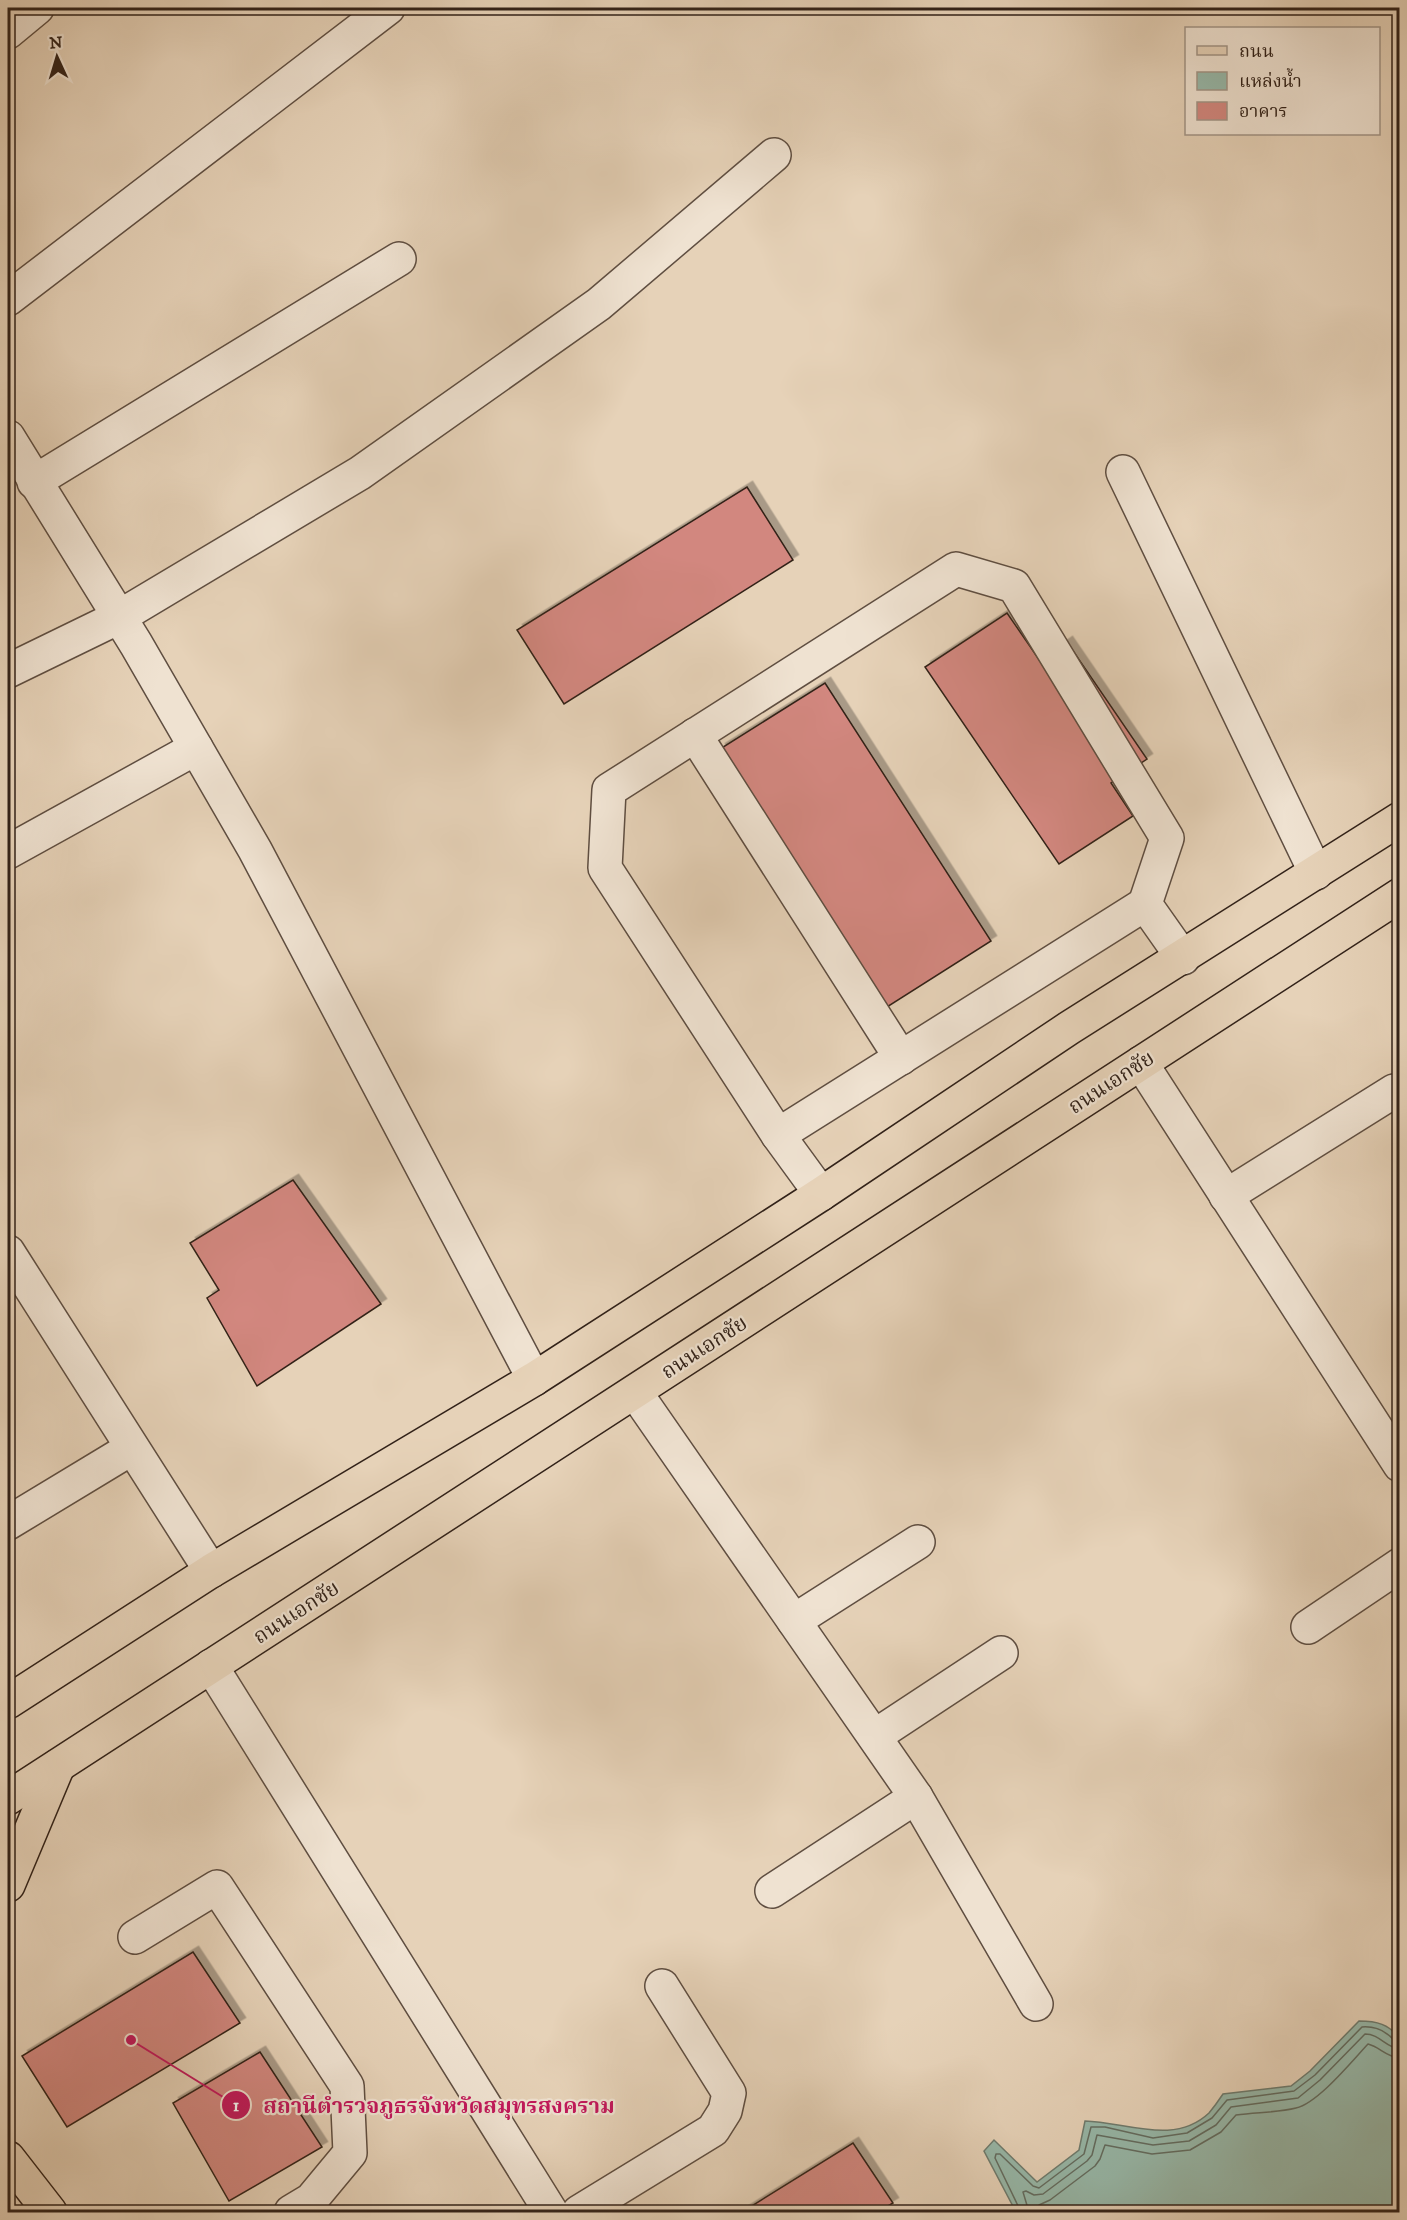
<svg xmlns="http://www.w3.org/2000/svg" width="1407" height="2220" viewBox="0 0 1407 2220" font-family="'IM FELL DW Pica','Noto Serif Thai',serif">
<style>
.water{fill:#97b8a9;stroke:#6f7c6f;stroke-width:1.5}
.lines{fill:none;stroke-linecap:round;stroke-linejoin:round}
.shore{stroke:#646d61;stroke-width:1.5}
.building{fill:#d2877f;stroke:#322219;stroke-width:1.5;filter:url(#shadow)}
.minor-casing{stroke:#5f4e41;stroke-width:36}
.major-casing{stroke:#322219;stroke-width:36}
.minor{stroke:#efe2d1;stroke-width:33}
.major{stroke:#e6d2b8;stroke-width:33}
.labels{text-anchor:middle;stroke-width:4.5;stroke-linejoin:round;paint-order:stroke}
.street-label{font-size:21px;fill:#322219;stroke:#efe2d1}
.leader{fill:none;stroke:#c2185b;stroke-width:2}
.callout-dot{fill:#c2185b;stroke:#efe2d1;stroke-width:2}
.mark-label{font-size:18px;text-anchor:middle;font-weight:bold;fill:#fff}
.callout-label{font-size:22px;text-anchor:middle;font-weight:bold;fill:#c2185b;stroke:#efe2d1;stroke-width:4.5;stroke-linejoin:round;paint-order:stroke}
</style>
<defs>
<filter id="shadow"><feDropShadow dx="5.5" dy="-5.5" stdDeviation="0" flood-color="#0004"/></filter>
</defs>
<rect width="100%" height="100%" fill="#e6d2b8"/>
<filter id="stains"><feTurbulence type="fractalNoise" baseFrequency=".00333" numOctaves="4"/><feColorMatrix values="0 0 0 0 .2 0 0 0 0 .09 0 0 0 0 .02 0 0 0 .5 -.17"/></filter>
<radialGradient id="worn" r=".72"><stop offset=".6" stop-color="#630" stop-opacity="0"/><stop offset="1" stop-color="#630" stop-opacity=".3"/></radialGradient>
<!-- water -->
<path class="water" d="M1359,2021C1376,2021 1390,2024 1399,2039V2212H1016L984,2151L994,2140L1037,2182L1079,2150L1085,2121C1126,2122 1174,2146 1209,2113C1214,2107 1219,2100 1223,2094L1291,2086L1310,2071Z"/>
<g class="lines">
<!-- shore -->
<g class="shore">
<path d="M1021,2212L995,2158L996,2154H1000L1033,2186L1039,2188L1084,2154L1091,2127H1105L1153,2138L1187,2133L1212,2118L1227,2100L1294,2091L1315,2075L1362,2027C1375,2026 1386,2031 1395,2041H1400"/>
<path d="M1029,2212L1023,2192L1026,2191L1034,2195L1043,2194L1087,2161L1092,2155L1097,2135L1153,2145L1189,2141L1216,2125L1231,2107L1298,2098L1320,2080L1365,2034C1380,2034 1386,2048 1400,2049"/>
<path d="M1038,2212L1039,2205L1050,2200L1095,2166L1100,2159L1105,2145L1152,2154L1190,2150L1221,2132L1236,2115C1256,2112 1276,2113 1296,2108C1318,2103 1352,2061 1368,2044C1380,2047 1386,2057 1400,2058"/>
</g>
</g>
<!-- building -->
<g class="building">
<path d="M747,487L793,560L564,704L517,630Z"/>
<path d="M1007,613L1040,661L1067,642L1147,759L1111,783L1133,816L1059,864L925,667Z"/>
<path d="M825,683L991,941L887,1007L720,749Z"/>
<path d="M293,1180L381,1304L257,1386L207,1298L219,1290L190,1243Z"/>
<path d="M193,1952L240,2023L67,2127L22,2056Z"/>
<path d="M260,2052L322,2147L229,2201L173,2103Z"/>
<path d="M853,2143L893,2203L878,2212H742Z"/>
</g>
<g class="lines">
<!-- minor casing -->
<g class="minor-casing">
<g id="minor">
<path d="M8,32L37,8"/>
<path d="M8,299L388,8"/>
<path d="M8,437L136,644L255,850L534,1379"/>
<path d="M1123,472L1316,873"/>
<path d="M34,482L399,259"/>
<path d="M8,671L119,617L360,473L599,304L774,155"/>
<path d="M695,735L901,1058"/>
<path d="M8,852L196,748"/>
<path d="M1141,1063L1400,1465"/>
<path d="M778,1135L1145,904"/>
<path d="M821,1194L778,1135L605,868L609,790L956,569L1014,586L1167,838L1145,904L1183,958"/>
<path d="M1226,1196L1394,1091"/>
<path d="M8,1252L211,1571"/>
<path d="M635,1392L916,1797L1036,2004"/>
<path d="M8,1523L132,1448"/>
<path d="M794,1621L918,1542"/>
<path d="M1308,1627L1400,1565"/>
<path d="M211,1666L551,2212"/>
<path d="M875,1736L1001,1653"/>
<path d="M772,1891L916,1797"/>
<path d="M135,1937L217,1887L347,2086L350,2153L311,2200L291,2212"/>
<path d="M579,2212L713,2130L725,2111L729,2093L662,1986"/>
</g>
</g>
<!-- major casing -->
<g class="major-casing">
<g id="major">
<path d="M8,1702L211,1571L534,1379L821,1194L1069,1028L1400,819"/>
<path d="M8,1798L1400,895"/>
<path d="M8,1885L58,1766"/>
<path d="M8,2158L50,2212"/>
</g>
</g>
<!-- minor -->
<use href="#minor" class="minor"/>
<!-- major -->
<use href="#major" class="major"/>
</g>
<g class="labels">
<!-- street labels -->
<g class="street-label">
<text transform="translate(1111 1082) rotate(-33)" y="7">ถนนเอกชัย</text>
<text transform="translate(704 1347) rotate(-33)" y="7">ถนนเอกชัย</text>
<text transform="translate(296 1612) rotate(-33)" y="7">ถนนเอกชัย</text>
</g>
</g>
<!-- callouts -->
<path class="leader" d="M131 2040L236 2105"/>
<g class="callout-dot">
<circle cx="131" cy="2040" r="6"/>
<circle cx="236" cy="2105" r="15"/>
</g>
<g class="mark-label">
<text x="236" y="2111">1</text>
</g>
<g class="callout-label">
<text x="439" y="2113">สถานีตำรวจภูธรจังหวัดสมุทรสงคราม</text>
</g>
<!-- margin -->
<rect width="1407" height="2220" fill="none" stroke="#e6d2b8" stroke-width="30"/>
<rect x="9" y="9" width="1389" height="2202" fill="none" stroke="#322219" stroke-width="3"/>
<rect x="15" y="15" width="1377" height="2190" fill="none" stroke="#322219" stroke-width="1.5"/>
<!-- legend -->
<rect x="1185" y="27" width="195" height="108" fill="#efe2d1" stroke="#a39587" stroke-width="1.5"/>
<rect x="1197" y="46" width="30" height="9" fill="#e6d2b8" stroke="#a39587" stroke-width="1.5"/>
<text x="1239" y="57" font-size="18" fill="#322219">ถนน</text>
<rect x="1197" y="72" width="30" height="18" fill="#97b8a9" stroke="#a39587" stroke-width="1.5"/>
<text x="1239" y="87" font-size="18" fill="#322219">แหล่งน้ำ</text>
<rect x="1197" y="102" width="30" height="18" fill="#d2877f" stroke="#a39587" stroke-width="1.5"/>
<text x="1239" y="117" font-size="18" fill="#322219">อาคาร</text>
<!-- north arrow -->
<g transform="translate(57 57) rotate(356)" stroke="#efe2d1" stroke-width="4.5" paint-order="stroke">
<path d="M0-4.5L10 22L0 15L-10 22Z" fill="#322219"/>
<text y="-9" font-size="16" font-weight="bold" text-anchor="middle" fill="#322219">N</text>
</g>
<rect width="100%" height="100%" filter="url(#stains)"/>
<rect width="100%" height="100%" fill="url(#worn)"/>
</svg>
